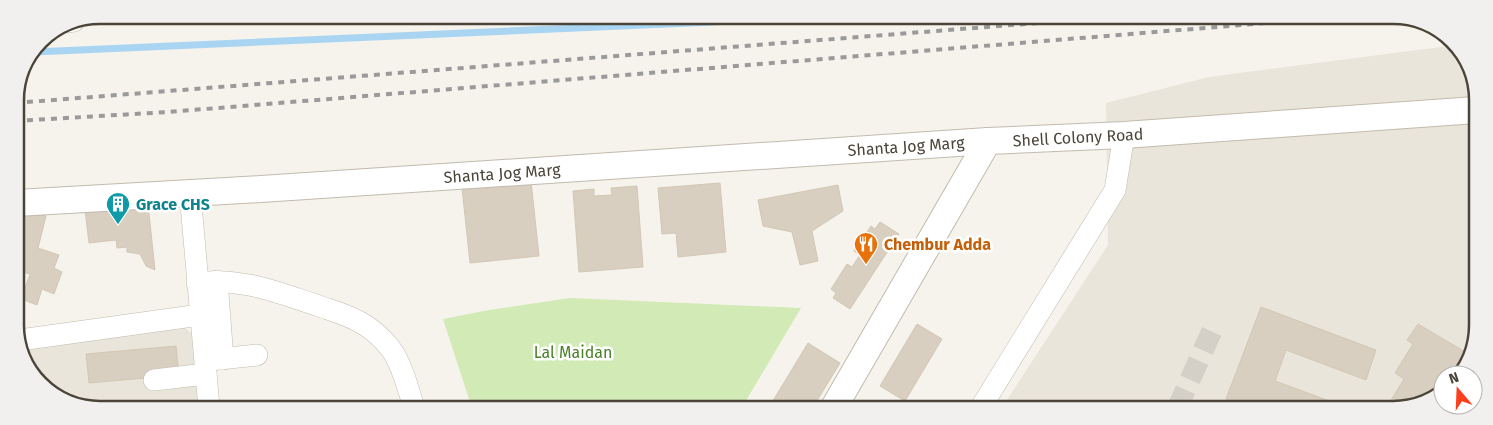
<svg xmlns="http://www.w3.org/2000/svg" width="1493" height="425" viewBox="0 0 1493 425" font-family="'Fira Sans',sans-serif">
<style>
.residential{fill:#eae5da}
.green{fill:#d2eab5}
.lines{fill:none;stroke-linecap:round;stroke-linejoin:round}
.stream{stroke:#a9d4f2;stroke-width:7}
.building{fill:#d8cfc1;stroke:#d3c7b4}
.minor-tunnel{stroke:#d4d0c8;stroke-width:21;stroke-dasharray:21 11;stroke-linecap:butt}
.minor-casing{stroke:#c2bbae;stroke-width:22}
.tertiary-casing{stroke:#c2bbae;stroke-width:28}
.minor{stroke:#fff;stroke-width:21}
.tertiary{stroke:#fff;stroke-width:26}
.rail{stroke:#9a9a9a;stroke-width:4;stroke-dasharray:6 6;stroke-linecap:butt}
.labels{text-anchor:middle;stroke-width:5;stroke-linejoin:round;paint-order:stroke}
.street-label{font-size:16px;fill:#4b4439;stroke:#fff}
.culture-label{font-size:16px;font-weight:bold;fill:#0d838f;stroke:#fff;text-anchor:start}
.food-label{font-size:16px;font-weight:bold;fill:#c56008;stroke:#fff;text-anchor:start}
.park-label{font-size:16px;fill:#4a7f2a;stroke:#fff}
.rim{fill:none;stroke:#4b4439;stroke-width:2.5}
</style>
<rect width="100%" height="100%" fill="#f6f3ec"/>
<!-- residential -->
<g class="residential">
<path d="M1456,45L1476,83L1475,347L1458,375H1443L1399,410L1001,409L1108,245L1106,103L1209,77Z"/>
<path d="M184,327L205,345L209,407H78L39,385L17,343Z"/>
</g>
<!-- green -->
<path class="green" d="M570,298L801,308L741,409L472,408L443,319L489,310Z"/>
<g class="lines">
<!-- stream -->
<path class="stream" d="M34,52L758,20"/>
</g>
<!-- building -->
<g class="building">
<path d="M531,181L539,256L470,263L462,188Z"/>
<path d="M720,183L726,252L678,257L676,233L662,234L658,188Z"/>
<path d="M838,185L843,211L812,231L818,261L800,265L792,232L763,226L758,200Z"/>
<path d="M637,186L643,267L579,272L573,191L594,189V196L612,195L611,188Z"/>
<path d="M148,204L155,270L146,266L140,254L127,252V247L117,248L116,240L89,243L85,210Z"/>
<path d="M19,209L46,216L38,248L59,255L54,268L62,272L54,294L42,289L37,305L21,299L30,274L16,270V220Z"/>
<path d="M880,222L899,234L850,309L833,298L836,293L831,289L847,264L852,267L860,255L854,251L871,226L875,229Z"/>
<path d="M1261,307L1376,350L1366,380L1286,350L1275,381L1354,410H1254L1226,399Z"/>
<path d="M917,324L942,339L905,401L880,386Z"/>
<path d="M1418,324L1467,353L1453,375H1443V392L1399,410H1385L1404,379L1395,373L1413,344L1407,340Z"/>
<path d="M808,343L840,363L812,409H768Z"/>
<path d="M176,346L179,375L89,383L86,354Z"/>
</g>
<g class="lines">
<!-- minor-tunnel -->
<path class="minor-tunnel" d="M1177,409L1215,324"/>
<!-- minor casing -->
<g class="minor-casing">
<g id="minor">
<path d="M67,22L74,21"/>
<path d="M190,193L209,407"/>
<path d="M217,281L223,359"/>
<path d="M197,283C240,277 276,292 316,305C333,311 350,315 365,325C374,331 383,339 390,348C401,361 409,391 414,408"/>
<path d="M17,343L27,339L200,315"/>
<path d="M210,360L257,355"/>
<path d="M154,380L206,374"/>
<path d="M980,409L1115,190L1124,135"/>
</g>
</g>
<!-- tertiary casing -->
<g class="tertiary-casing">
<g id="tertiary">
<path d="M16,203L261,189L988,141L1124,135L1476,110"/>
<path d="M833,409L988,141"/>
</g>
</g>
<!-- minor -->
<use href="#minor" class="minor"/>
<!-- tertiary -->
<use href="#tertiary" class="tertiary"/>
<!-- rail -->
<g class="rail">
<path d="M15,103L1089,19"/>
<path d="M15,121L168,112L1328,18"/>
</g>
</g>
<!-- icons -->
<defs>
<g id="building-pin" transform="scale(1.25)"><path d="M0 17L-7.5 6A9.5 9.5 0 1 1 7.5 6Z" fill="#0f9aa8" stroke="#fff"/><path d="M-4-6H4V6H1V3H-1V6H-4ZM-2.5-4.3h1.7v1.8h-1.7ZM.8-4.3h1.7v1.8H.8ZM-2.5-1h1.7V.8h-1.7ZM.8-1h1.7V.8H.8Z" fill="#fff"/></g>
<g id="restaurant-pin" transform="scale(1.25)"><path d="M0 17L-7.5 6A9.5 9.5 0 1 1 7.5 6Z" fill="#e8710a" stroke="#fff"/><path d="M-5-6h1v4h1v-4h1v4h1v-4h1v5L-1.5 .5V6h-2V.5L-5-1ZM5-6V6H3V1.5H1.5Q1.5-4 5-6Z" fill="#fff"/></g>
</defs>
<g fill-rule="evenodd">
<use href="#building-pin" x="118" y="204"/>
<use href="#restaurant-pin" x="866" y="244"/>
</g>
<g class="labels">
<!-- street labels -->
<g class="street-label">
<text transform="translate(1078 137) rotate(-3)" y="6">Shell Colony Road</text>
<text transform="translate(906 146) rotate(-4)" y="6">Shanta Jog Marg</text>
<text transform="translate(502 173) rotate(-4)" y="6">Shanta Jog Marg</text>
</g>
<!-- culture labels -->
<g class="culture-label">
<text x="136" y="210">Grace CHS</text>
</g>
<!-- food labels -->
<g class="food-label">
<text x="884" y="250">Chembur Adda</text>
</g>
<!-- park labels -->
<g class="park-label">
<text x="573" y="358">Lal Maidan</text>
</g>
</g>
<!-- crop -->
<path d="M0 0H1493V425H0ZM100 24H1393A76 76 0 0 1 1469 100V325A76 76 0 0 1 1393 401H100A76 76 0 0 1 24 325V100A76 76 0 0 1 100 24Z" fill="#f1f0ef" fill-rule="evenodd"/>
<path class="rim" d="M100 24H1393A76 76 0 0 1 1469 100V325A76 76 0 0 1 1393 401H100A76 76 0 0 1 24 325V100A76 76 0 0 1 100 24Z"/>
<!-- north arrow -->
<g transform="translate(1458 390) rotate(341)"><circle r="24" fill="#ffffff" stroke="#b7b4b0"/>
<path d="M0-4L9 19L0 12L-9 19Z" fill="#fc3f1d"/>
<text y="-8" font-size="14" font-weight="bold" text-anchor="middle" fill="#4b4439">N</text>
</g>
</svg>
